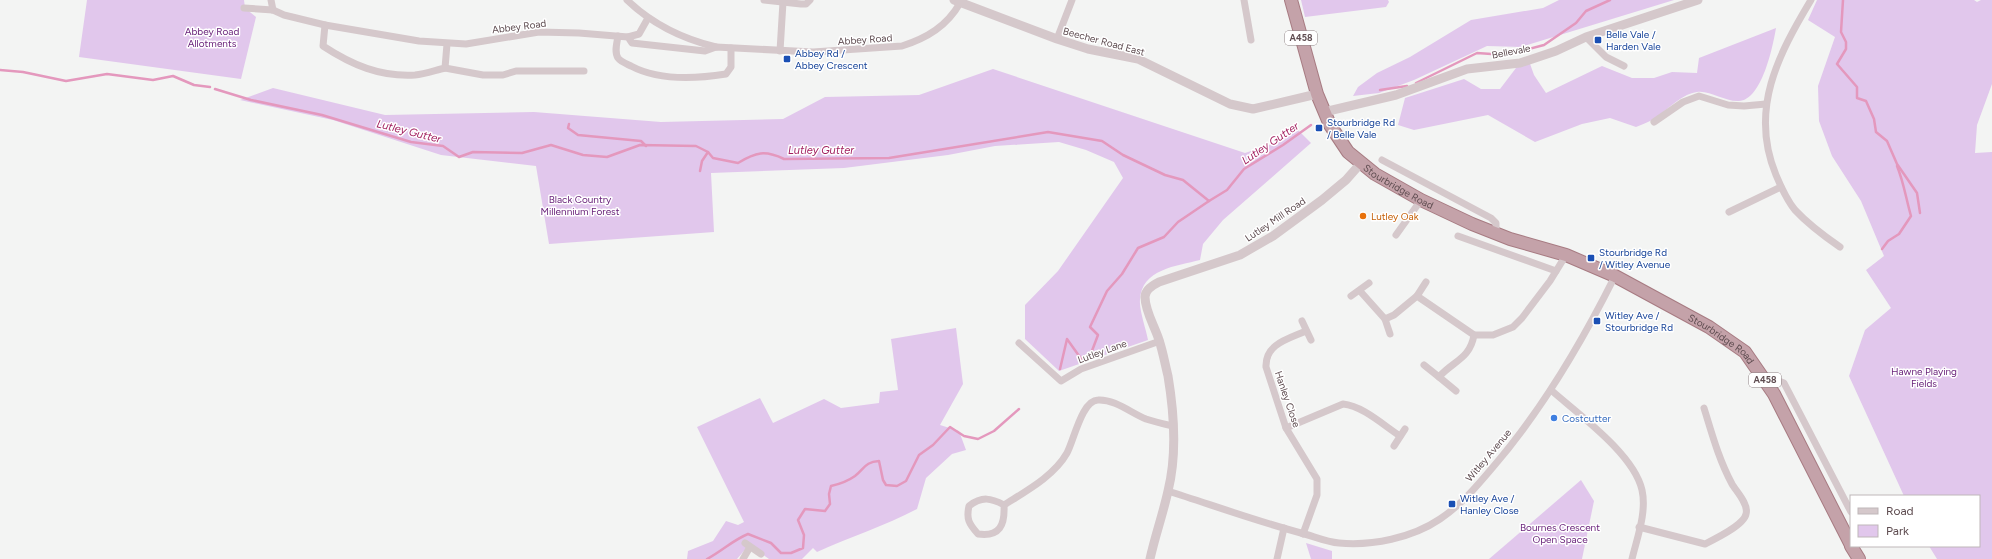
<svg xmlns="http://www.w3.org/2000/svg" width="1992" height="559" viewBox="0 0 1992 559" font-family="Figtree,sans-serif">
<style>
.green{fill:#e1c7ec}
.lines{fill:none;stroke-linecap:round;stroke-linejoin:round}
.stream{stroke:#e498bd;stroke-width:2.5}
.trunk-casing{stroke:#a77b82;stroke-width:14}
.minor{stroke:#d5c8cb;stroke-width:7}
.tertiary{stroke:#d5c8cb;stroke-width:9}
.trunk{stroke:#c4a2a9;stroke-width:12}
.transit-dot{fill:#1a4fb4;stroke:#fff;stroke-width:1.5}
.food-dot{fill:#e8710a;stroke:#fff;stroke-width:1.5}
.shop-dot{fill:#3f7fe0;stroke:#fff;stroke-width:1.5}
.labels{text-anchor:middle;stroke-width:3;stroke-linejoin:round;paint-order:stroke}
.shield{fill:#fff;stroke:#8e8284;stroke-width:1}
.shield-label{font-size:9px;font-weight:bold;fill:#5e4c50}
.street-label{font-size:10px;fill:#5e4c50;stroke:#fff}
.park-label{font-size:10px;fill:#69227a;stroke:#fff}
.transit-label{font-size:10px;fill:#164399;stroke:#fff;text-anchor:start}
.food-label{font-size:10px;fill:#c56008;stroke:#fff;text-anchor:start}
.shop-label{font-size:10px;fill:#366cbe;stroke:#fff;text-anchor:start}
.water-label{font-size:11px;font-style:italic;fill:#a11c5d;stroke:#fff}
</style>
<rect width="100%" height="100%" fill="#f3f4f3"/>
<!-- green -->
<g class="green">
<path d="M87,0H244L245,8L256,17L241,79L79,57Z"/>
<path d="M1301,0H1388L1389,2L1386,7L1305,17Z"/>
<path d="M1559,0H1674L1521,47L1487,46L1414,80L1379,93L1353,96L1358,87L1377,73L1410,57L1471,20L1543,8Z"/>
<path d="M1817,0H1974L1977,2L1981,0H1992V84L1977,125L1975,153L1992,152V559H1937L1929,546H1979V496H1904L1849,376L1865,330L1891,308L1866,270L1884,256L1861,201L1832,156L1819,121L1818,86L1835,37L1808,20Z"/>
<path d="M1776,28C1773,46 1762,100 1739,101C1725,102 1710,90 1697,92C1678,95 1666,113 1650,121C1646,123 1641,125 1636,127L1610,118L1582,124L1535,142L1488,115L1414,130L1398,125L1405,98L1464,79L1481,89H1500L1516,68L1529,61L1534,75L1546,93L1602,66L1632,78H1654L1672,72L1697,73L1699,58Z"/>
<path d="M993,69L1245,153L1275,143L1295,127L1311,143L1223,220L1203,244L1200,260C1177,266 1141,269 1140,300C1139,310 1146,329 1148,340L1059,371L1025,339V305L1058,271L1123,178L1114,162L1086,150L1059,142L995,146L948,155L844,168L711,173L714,232L549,244L536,166L441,155L333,120L240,100L273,88L385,115L534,112L661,122L783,119L825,97L919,95Z"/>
<path d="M956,328L963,384L940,425L959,431L966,450L952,454L926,478L917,509C885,526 850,537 817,552L813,548L802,559H769L749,545L737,559H687L688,551L713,541L726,521L738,525L744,522L697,427L760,398L773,423L824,399L841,408L879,403L880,392L898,390L891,339Z"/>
<path d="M1581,480L1594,501L1582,559H1489Z"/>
<path d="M1306,543L1332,551V559H1311Z"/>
</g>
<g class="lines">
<!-- stream -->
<g class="stream">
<path d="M1843,0L1841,32L1846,42V49L1837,64L1857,87V98L1866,101L1874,119L1876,132L1887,141L1897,164L1917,193L1920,213"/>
<path d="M0,70L23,72L66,81L107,74L153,80L173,76L194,85L210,87"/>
<path d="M1416,83L1477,53L1506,55L1544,45L1576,23L1586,11L1610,0"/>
<path d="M215,89L251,100L322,115L411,142L443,146L459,157L473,152L522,153L551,145L583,155L607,157L640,145L696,146L708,152L713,158L738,163C756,152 765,150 784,159L889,158L1048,132L1102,141L1123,155L1165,175L1183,180L1209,201L1227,190L1244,169L1283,145L1311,125"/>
<path d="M1380,90L1407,86"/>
<path d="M569,124L568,128L578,135L641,141L646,146"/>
<path d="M700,171L702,161L708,152"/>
<path d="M1882,249L1888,241L1899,234L1911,216C1906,199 1904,183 1897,166"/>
<path d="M1060,369L1067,339L1082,360L1090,356L1098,335L1090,327L1107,291L1122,274L1138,248L1164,237L1178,222L1209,201"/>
<path d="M707,559C722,551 733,540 748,534L771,543L781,553H791L803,548L804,535L798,520L805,509L825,511L830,504L829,494L831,486C840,484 848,481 855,476C865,468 865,462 879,461L883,480L886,485L897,486L906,481L919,455L933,445L950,427L964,436L978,439L994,431L1019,409"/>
</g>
<!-- trunk casing -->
<g class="trunk-casing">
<g id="trunk">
<path id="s1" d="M1291,0L1317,94L1330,125L1348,152L1375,174L1421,200L1472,224L1510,239L1566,255L1615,276L1709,327L1745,352L1774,394L1851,545"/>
<path d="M1851,546L1859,559"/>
</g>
</g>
<!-- minor -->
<g class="minor">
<path d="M271,0L273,10"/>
<path d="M627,0C652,24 683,39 716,47"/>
<path d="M764,0L801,4H806L810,0"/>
<path d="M1244,0L1251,40"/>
<path d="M1811,0C1778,55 1749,110 1776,175C1781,187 1787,200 1795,210C1808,224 1824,236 1840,247"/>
<path d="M244,8L273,10L284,15L325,25L419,41L466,44L539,32L579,33L628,37L632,43L705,51L716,47L813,52L902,46C927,38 947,26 960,3"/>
<path d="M325,25L323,46C352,65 380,77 415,75C425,74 436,70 445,68L447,44"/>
<path d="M618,36C617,43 614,52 618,58C621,62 627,64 631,66C659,81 695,79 726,74L731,67V48"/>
<path d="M628,37L639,34L648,18"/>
<path d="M1586,37L1606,57L1624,66"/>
<path d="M1057,39L1072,0"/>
<path d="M780,51L783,2"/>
<path d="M445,68L483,75H503L516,71H584"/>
<path d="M1654,122L1683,102L1699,96L1728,105L1744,106L1766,104"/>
<path d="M1382,160L1491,218L1496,223V233"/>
<path d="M1729,212L1781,187"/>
<path d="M1396,235L1421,200"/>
<path d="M1458,236L1556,271"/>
<path d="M1360,291L1385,319L1394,315L1417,296L1474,335H1493L1513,327L1522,318L1550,281L1566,255"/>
<path d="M1351,296L1369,283"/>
<path d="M1417,296L1426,282"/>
<path d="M1385,319L1390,334"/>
<path d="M1302,321L1311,340"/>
<path d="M1019,343L1061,381L1081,369L1160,341"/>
<path d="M1424,365L1439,377C1453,361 1470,359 1474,335"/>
<path d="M1439,377L1456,391"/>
<path d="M1764,378L1773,379L1784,383L1851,512"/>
<path d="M1551,390C1578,414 1634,454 1642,490C1647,512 1637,538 1632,559"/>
<path d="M1286,428L1343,404C1363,406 1383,425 1400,436"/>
<path d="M1394,446L1405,429"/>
<path d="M1168,491C1212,505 1256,521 1301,533C1313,536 1326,542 1339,543C1372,546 1412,538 1440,519C1461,505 1477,486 1493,467C1543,409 1581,344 1615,276"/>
<path d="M1004,505C991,498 982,496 969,506C966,519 969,524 978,534C1000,537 1005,525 1004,505C1026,491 1054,476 1067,453C1074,440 1082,400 1098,400C1115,399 1131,413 1146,419C1155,422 1164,424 1173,426"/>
<path d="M1639,527L1705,544C1715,539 1744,525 1746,514C1749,504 1736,491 1732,484C1719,460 1712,434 1704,408"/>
<path d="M1303,534L1317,495V479L1286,428L1266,367C1265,344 1288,339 1306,331"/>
<path d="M745,543L761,554"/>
<path d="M743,559L750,547"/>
<path d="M1277,559L1284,528"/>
</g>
<!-- tertiary -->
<g class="tertiary">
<path d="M954,0L1057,39L1088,49L1138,59L1230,104L1253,109L1317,94"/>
<path d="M1324,112L1396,95L1467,69L1520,63L1556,51L1586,37L1698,0"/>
<path d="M1150,559C1155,536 1163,514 1168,491C1177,455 1174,412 1168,376C1165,364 1163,352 1159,340C1155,327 1145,311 1145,297C1145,290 1153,285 1159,282L1240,255L1273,236L1322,200L1346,180L1361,163"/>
</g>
<!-- trunk -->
<use href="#trunk" class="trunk"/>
</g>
<!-- markers -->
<g class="transit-dot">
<rect x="1594" y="36" width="8" height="8" rx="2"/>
<rect x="783" y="55" width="8" height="8" rx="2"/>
<rect x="1315" y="124" width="8" height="8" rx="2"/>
<rect x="1587" y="254" width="8" height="8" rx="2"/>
<rect x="1593" y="317" width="8" height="8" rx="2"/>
<rect x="1448" y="500" width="8" height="8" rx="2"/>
</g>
<circle class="food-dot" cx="1363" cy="216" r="4"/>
<circle class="shop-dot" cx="1554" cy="418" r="4"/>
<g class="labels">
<!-- shield labels -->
<g class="shield">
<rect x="1285" y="31" width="32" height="14" rx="3"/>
<rect x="1749" y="373" width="32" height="14" rx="3"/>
</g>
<g class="shield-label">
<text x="1301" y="41">A458</text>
<text x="1765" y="383">A458</text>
</g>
<!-- street labels -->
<g class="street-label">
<text transform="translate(519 26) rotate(-7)" y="4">Abbey Road</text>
<text transform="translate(865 39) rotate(-4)" y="4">Abbey Road</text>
<text transform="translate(1104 41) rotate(15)" y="4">Beecher Road East</text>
<text transform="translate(1511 51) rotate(-11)" y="4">Bellevale</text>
<text dy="4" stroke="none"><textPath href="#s1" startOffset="225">Stourbridge Road</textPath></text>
<text transform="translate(1275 219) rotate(-34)" y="4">Lutley Mill Road</text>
<text dy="4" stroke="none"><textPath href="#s1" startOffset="584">Stourbridge Road</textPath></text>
<text transform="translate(1102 351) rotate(-20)" y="4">Lutley Lane</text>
<text transform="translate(1288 399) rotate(71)" y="4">Hanley Close</text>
<text transform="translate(1488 455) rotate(-50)" y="4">Witley Avenue</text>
</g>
<!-- park labels -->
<g class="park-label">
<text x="212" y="35">Abbey Road<tspan x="212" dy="12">Allotments</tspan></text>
<text x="580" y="203">Black Country<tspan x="580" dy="12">Millennium Forest</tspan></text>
<text x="1924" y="375">Hawne Playing<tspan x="1924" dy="12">Fields</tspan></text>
<text x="1560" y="531">Bournes Crescent<tspan x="1560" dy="12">Open Space</tspan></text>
</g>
<!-- transit labels -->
<g class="transit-label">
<text x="1606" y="38">Belle Vale /<tspan x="1606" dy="12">Harden Vale</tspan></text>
<text x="795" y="57">Abbey Rd /<tspan x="795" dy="12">Abbey Crescent</tspan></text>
<text x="1327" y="126">Stourbridge Rd<tspan x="1327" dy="12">/ Belle Vale</tspan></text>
<text x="1599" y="256">Stourbridge Rd<tspan x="1599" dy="12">/ Witley Avenue</tspan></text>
<text x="1605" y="319">Witley Ave /<tspan x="1605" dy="12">Stourbridge Rd</tspan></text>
<text x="1460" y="502">Witley Ave /<tspan x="1460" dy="12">Hanley Close</tspan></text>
</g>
<!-- food labels -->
<g class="food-label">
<text x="1371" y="220">Lutley Oak</text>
</g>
<!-- shop labels -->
<g class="shop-label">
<text x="1562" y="422">Costcutter</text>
</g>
<!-- water labels -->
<g class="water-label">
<text transform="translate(409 131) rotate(14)" y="4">Lutley Gutter</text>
<text transform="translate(1270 143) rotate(-34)" y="4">Lutley Gutter</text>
<text x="821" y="154">Lutley Gutter</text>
</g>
</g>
<!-- legend -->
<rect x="1850" y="495" width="130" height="52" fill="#ffffff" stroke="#bfb7b9"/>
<rect x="1858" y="508" width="20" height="6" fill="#d5c8cb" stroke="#bfb7b9"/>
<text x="1886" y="515" font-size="12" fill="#5e4c50">Road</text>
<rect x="1858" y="525" width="20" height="12" fill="#e1c7ec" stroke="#bfb7b9"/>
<text x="1886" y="535" font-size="12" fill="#5e4c50">Park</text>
</svg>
